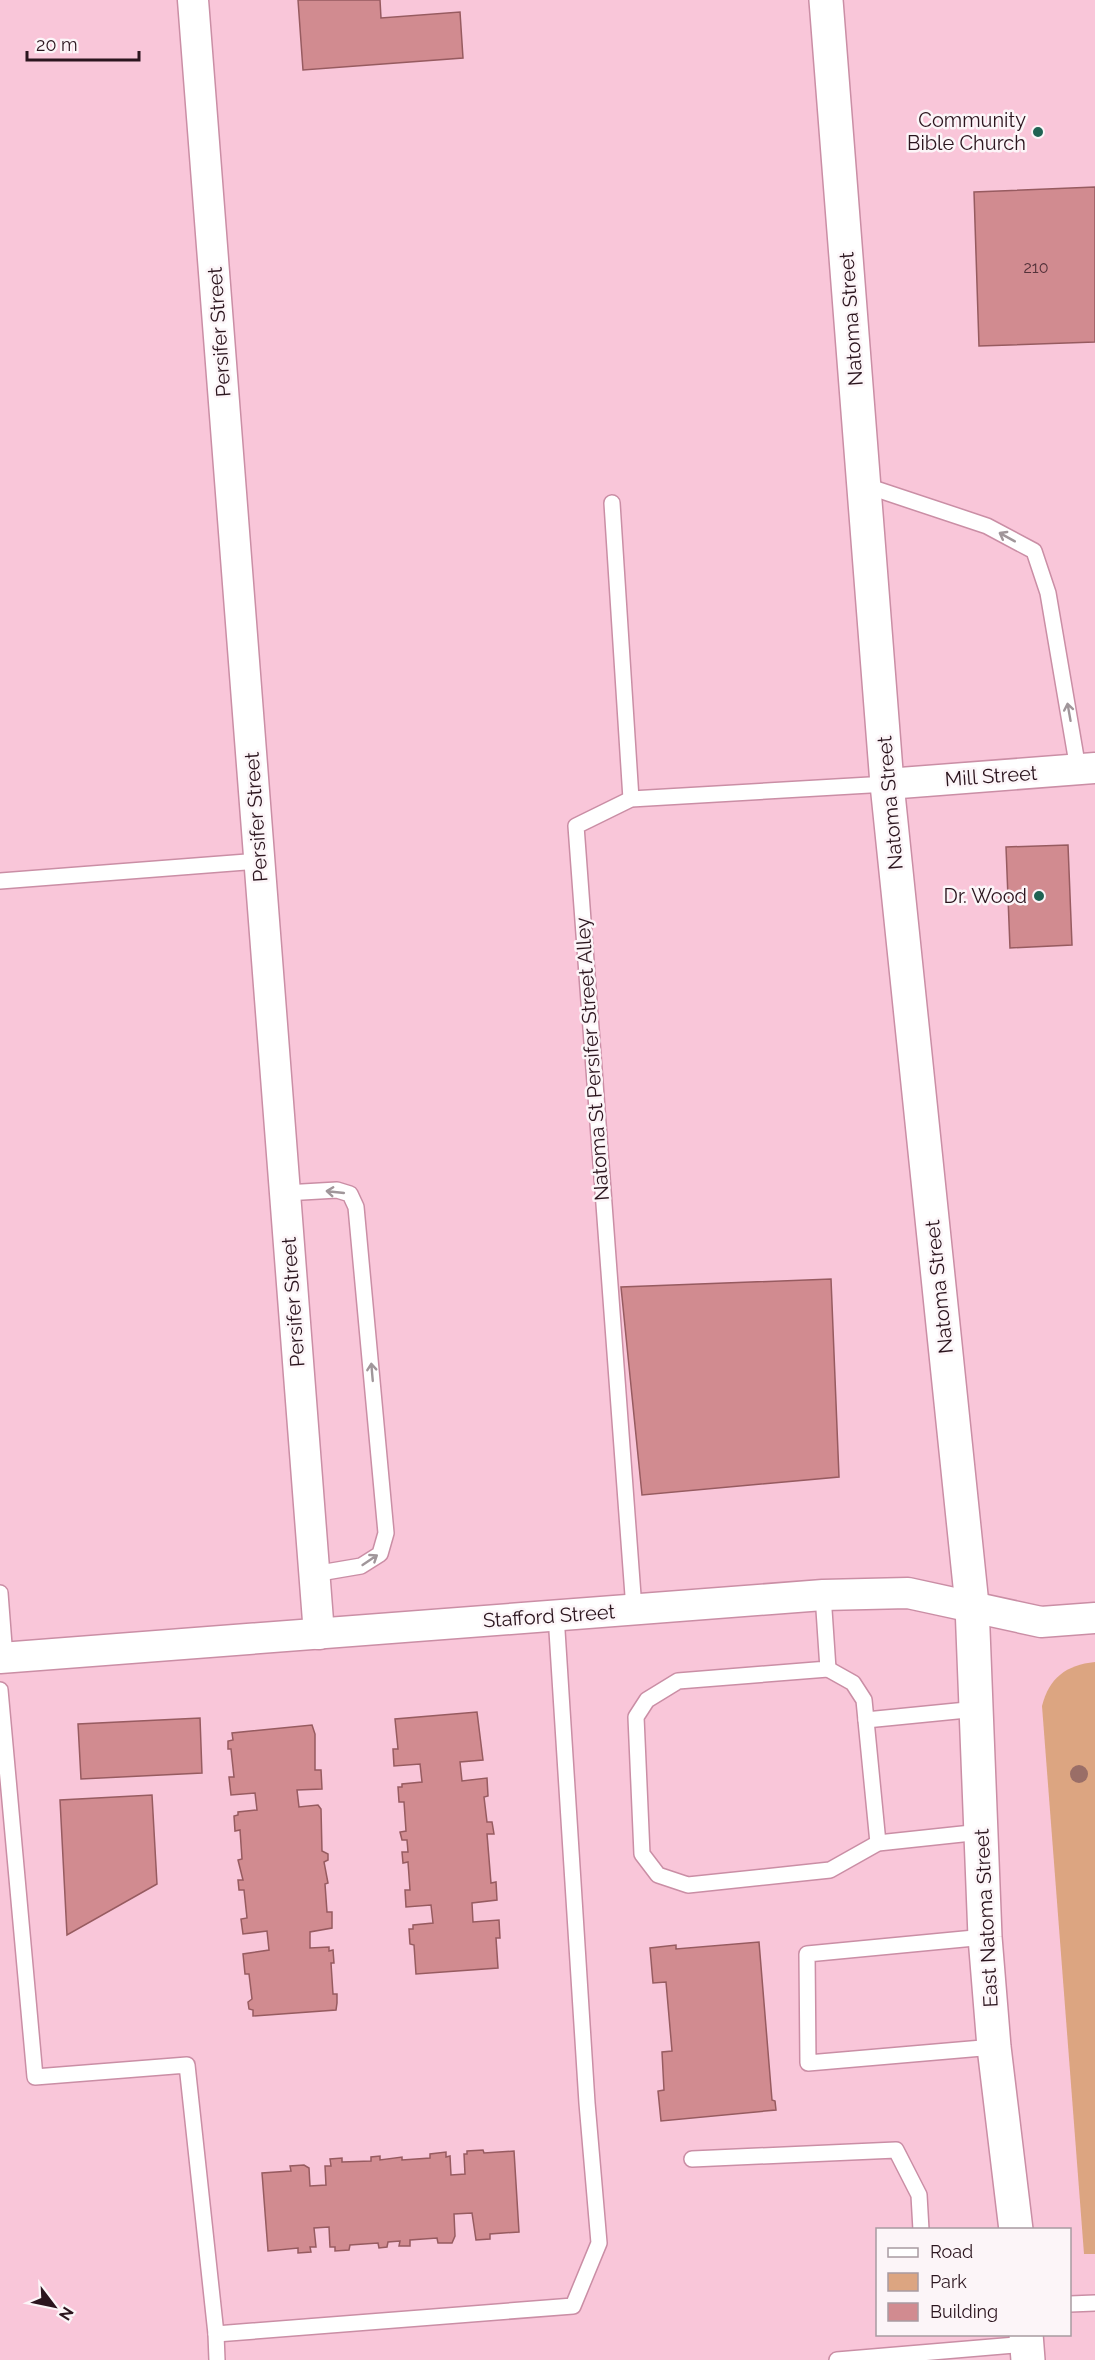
<svg xmlns="http://www.w3.org/2000/svg" width="1095" height="2360" viewBox="0 0 1095 2360" font-family="Raleway,sans-serif">
<style>
.green{fill:#dca581}
.building{fill:#d18b90;stroke:#975b60;stroke-width:1.5}
.lines{fill:none;stroke-linecap:round;stroke-linejoin:round}
.lane-casing{stroke:#ca8ea5;stroke-width:18}
.street-casing{stroke:#ca8ea5;stroke-width:33}
.secondary-casing{stroke:#ca8ea5;stroke-width:36}
.lane{stroke:#fff;stroke-width:15}
.street{stroke:#fff;stroke-width:30}
.secondary{stroke:#fff;stroke-width:33}
.tree{fill:#9a6e67}
.oneway{stroke:#a0969a}
.poi-dot{fill:#206353;stroke:#fcf5f8;stroke-width:2}
.labels{text-anchor:middle;stroke-width:5;stroke-linejoin:round;paint-order:stroke}
.number-label{font-size:16px;fill:#54323a}
.poi-label{font-size:20px;fill:#2b151e;stroke:#fcf5f8;text-anchor:end}
.street-label{font-size:20px;fill:#2b151e;stroke:#fcf5f8}
</style>
<rect width="100%" height="100%" fill="#f9c6d9"/>
<!-- green -->
<path class="green" d="M1095,1662V2254H1084L1042,1706C1049,1678 1066,1665 1095,1662Z"/>
<!-- building -->
<g class="building">
<path d="M298,0H380L381,18L460,12L463,58L303,70Z"/>
<path d="M1095,187V342L979,346L974,192Z"/>
<path d="M1068,845L1072,945L1010,948L1006,847Z"/>
<path d="M831,1279L839,1477L642,1495L621,1287Z"/>
<path d="M477,1712L483,1760L460,1762L462,1781L487,1778L488,1796L484,1797L487,1822H492L494,1834H487L491,1883L496,1882L497,1900L472,1903L473,1922L499,1920L500,1938H496L498,1968L416,1974L414,1945L410,1944L409,1929H413V1925L433,1923L431,1905L406,1907L405,1890H410L408,1862L403,1863L402,1852H408L407,1840H402L400,1832L406,1831L404,1802H399L398,1787H402V1784L422,1782L420,1764L394,1766L393,1749H398L395,1719Z"/>
<path d="M200,1718L202,1773L81,1779L78,1724Z"/>
<path d="M312,1725L315,1734V1770H321L322,1789L297,1790L299,1807L318,1805L321,1809L322,1851L328,1854V1860L324,1862L328,1883L325,1884L327,1912H332V1928L310,1932V1948L329,1947V1951L333,1950L334,1963H331L333,1994H337V2003L336,2010L253,2016V2010L249,2009L248,2002L252,1999L249,1974H245L243,1954L269,1950L267,1931L243,1934L241,1919L247,1918L244,1890H239L238,1880H243L238,1860L242,1859L240,1830L235,1831L234,1816L238,1815V1812L257,1810L255,1793L231,1795L229,1777H234L231,1749H228V1741L233,1740L232,1733Z"/>
<path d="M152,1795L157,1884L67,1935L60,1800Z"/>
<path d="M759,1942L772,2100L775,2101L776,2110L661,2121L658,2091L664,2090L662,2052L672,2051L666,1982L653,1983L650,1948L676,1945V1949Z"/>
<path d="M483,2150L484,2153L514,2151L519,2232L490,2234V2239L476,2240L472,2213L454,2214L455,2236L452,2243H438L437,2238L410,2240V2246H399L400,2241L388,2242L387,2247L379,2248L378,2243L350,2245L349,2250L335,2251V2247H330L329,2227L314,2228L316,2247H310L311,2252L298,2253V2248L268,2251L262,2173L291,2171L290,2166L304,2165L309,2168L310,2186L326,2185L325,2166H331L330,2159L342,2158V2162L371,2161V2157L380,2156V2160L402,2157V2160L430,2158V2154L446,2152V2157L450,2156L451,2175L465,2174L464,2154H467V2151Z"/>
</g>
<g class="lines">
<!-- lane casing -->
<g class="lane-casing">
<g id="lane">
<path d="M864,485L987,526L1034,551L1048,593L1078,769"/>
<path d="M612,503L631,799"/>
<path d="M0,881L260,861"/>
<path d="M285,1193L337,1190L350,1194L356,1207L386,1533L380,1554L361,1566L314,1574"/>
<path d="M0,1593L5,1658"/>
<path d="M823,1595L828,1669L678,1681L647,1700L636,1717L642,1854L658,1875L688,1885L830,1870L878,1843L981,1832"/>
<path d="M634,1609L576,826L631,799L887,784"/>
<path d="M828,1669L853,1683L864,1700L878,1843"/>
<path d="M0,1690L35,2077L187,2065L216,2334L573,2306L599,2243L587,2103L556,1615"/>
<path d="M866,1720L977,1709"/>
<path d="M985,1937L807,1954L808,2063L994,2047"/>
<path d="M692,2159L896,2150L919,2195L921,2230"/>
<path d="M1070,2304L1095,2303"/>
<path d="M216,2334L217,2360"/>
<path d="M837,2360L1027,2344"/>
</g>
</g>
<!-- street casing -->
<g class="street-casing">
<g id="street">
<path d="M193,0L319,1634"/>
<path d="M887,784L1095,768"/>
<path d="M0,1658L823,1595L908,1593L1041,1622L1095,1618"/>
</g>
</g>
<!-- secondary casing -->
<g class="secondary-casing">
<g id="secondary">
<path d="M826,0L887,784L972,1605L985,1937L994,2047L1016,2230"/>
<path d="M1026,2334L1028,2360"/>
</g>
</g>
<!-- lane -->
<use href="#lane" class="lane"/>
<!-- street -->
<use href="#street" class="street"/>
<!-- secondary -->
<use href="#secondary" class="secondary"/>
</g>
<!-- trees -->
<circle class="tree" cx="1079" cy="1774" r="9"/>
<!-- one-way arrows -->
<defs><path id="oneway-shaft" d="M-6 0H5M1.5-3L5.5 0L1.5 3" fill="none" stroke-width="1.6" stroke-linecap="round" stroke-linejoin="round" transform="scale(1.5)"/></defs>
<g class="oneway">
<use href="#oneway-shaft" transform="translate(1007 537) rotate(-151)"/>
<use href="#oneway-shaft" transform="translate(1069 712) rotate(-100)"/>
<use href="#oneway-shaft" transform="translate(335 1192) rotate(-174)"/>
<use href="#oneway-shaft" transform="translate(372 1372) rotate(-95)"/>
<use href="#oneway-shaft" transform="translate(370 1560) rotate(-34)"/>
</g>
<!-- markers -->
<g class="poi-dot">
<circle cx="1038" cy="132" r="6"/>
<circle cx="1039" cy="896" r="6"/>
</g>
<g class="labels">
<!-- number labels -->
<g class="number-label">
<text x="1036" y="273">210</text>
</g>
<!-- poi labels -->
<g class="poi-label">
<text x="1026" y="127">Community<tspan x="1026" dy="23">Bible Church</tspan></text>
<text x="1027" y="903">Dr. Wood</text>
</g>
<!-- street labels -->
<g class="street-label">
<text transform="translate(851 319) rotate(-94)" y="7">Natoma Street</text>
<text transform="translate(219 332) rotate(-94)" y="7">Persifer Street</text>
<text transform="translate(991 776) rotate(-4)" y="7">Mill Street</text>
<text transform="translate(890 803) rotate(-95)" y="7">Natoma Street</text>
<text transform="translate(256 817) rotate(-94)" y="7">Persifer Street</text>
<text transform="translate(592 1059) rotate(-94)" y="7">Natoma St Persifer Street Alley</text>
<text transform="translate(939 1287) rotate(-96)" y="7">Natoma Street</text>
<text transform="translate(293 1302) rotate(-94)" y="7">Persifer Street</text>
<text transform="translate(549 1616) rotate(-4)" y="7">Stafford Street</text>
<text transform="translate(986 1918) rotate(-93)" y="7">East Natoma Street</text>
</g>
</g>
<!-- legend -->
<rect x="876" y="2228" width="195" height="108" fill="#fcf5f8" stroke="#a89ba1" stroke-width="1.5"/>
<rect x="888" y="2248" width="30" height="9" fill="#ffffff" stroke="#a89ba1" stroke-width="1.5"/>
<text x="930" y="2258" font-size="18" fill="#2b151e">Road</text>
<rect x="888" y="2273" width="30" height="18" fill="#dca581" stroke="#a89ba1" stroke-width="1.5"/>
<text x="930" y="2288" font-size="18" fill="#2b151e">Park</text>
<rect x="888" y="2303" width="30" height="18" fill="#d18b90" stroke="#a89ba1" stroke-width="1.5"/>
<text x="930" y="2318" font-size="18" fill="#2b151e">Building</text>
<!-- north arrow -->
<g transform="translate(54 2306) rotate(122)" stroke="#fcf5f8" stroke-width="4.5" paint-order="stroke">
<path d="M0-4.5L10 22L0 15L-10 22Z" fill="#2b151e"/>
<text y="-9" font-size="16" font-weight="bold" text-anchor="middle" fill="#2b151e">N</text>
</g>
<!-- scale -->
<path d="M27 51v9h112v-9" fill="none" stroke="#2b151e" stroke-width="3"/>
<text x="36" y="51" font-size="18" fill="#2b151e" stroke="#fcf5f8" stroke-width="4.5" paint-order="stroke">20 m</text>
</svg>
